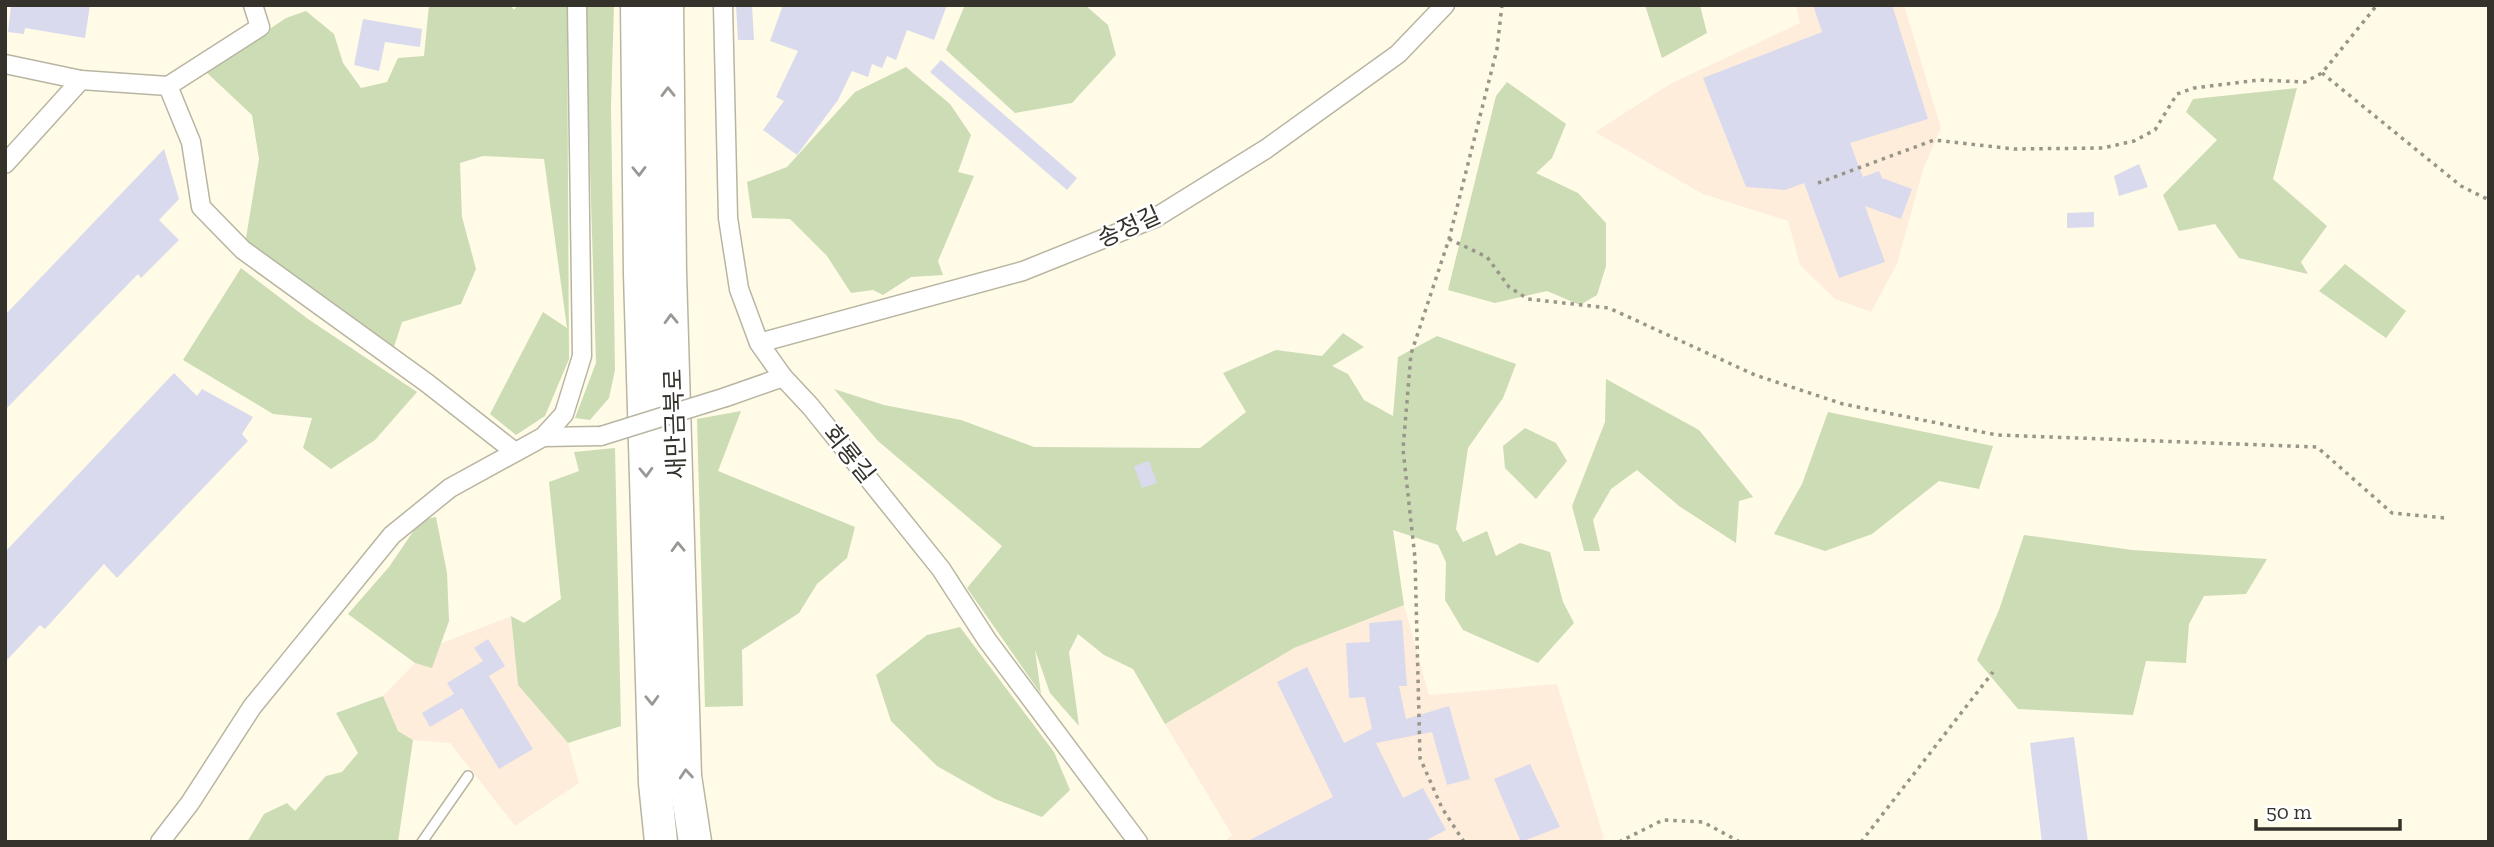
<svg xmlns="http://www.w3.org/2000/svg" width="2494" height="847" viewBox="0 0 2494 847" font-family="'Zilla Slab','Noto Sans KR',serif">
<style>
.industrial{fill:#ffeddc}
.green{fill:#ccdcb5}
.building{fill:#d9daed}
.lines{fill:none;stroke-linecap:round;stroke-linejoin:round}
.lane-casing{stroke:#b8b5a2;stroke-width:12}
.street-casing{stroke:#b8b5a2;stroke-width:21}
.highway-casing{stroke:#b8b5a2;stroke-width:35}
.path{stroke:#999689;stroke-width:3.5;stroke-dasharray:3.5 5;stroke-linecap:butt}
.lane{stroke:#fff;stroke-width:9}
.street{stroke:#fff;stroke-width:18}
.highway{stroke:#fff;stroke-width:32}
.street-bridge-casing{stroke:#b8b5a2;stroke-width:21;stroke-linecap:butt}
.street-bridge{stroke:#fff;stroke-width:18}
.oneway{stroke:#9a9895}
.labels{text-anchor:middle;stroke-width:5;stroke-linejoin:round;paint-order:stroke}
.street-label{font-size:24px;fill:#34322b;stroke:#fff}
</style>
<rect width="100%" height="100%" fill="#fffbe7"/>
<!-- industrial -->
<g class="industrial">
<path d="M1796,5H1904L1941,128L1923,170L1897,264L1871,312L1835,299L1800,265L1788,221L1703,194L1595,132L1670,84L1800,23Z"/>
<path d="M1404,605L1429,695L1557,684L1604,838L1600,842H1224L1232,835L1165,724L1294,648Z"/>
<path d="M511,616L518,685L568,743L579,783L515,826L450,743L413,740L398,731L383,696L415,663L432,667L440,644Z"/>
</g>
<!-- green -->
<g class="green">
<path d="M429,5H510L514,10L518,5H567L569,359L545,416L516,435L490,414L543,312L567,328L544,159L483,156L460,163L462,217L476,269L461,304L402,322L394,347L245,244L259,159L252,115L206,72L286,18L306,11L334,34L343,63L361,88L387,82L398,58L424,56Z"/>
<path d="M585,5H614L611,106L615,370L609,398L590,420L575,418L596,363Z"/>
<path d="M965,5H1085L1108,25L1116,55L1072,103L1015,113L946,50Z"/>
<path d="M1645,5H1700L1707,33L1662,58Z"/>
<path d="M906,67L950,104L971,135L958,172L974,176L938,261L943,275L911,277L883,295L873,290L851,293L827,256L790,219L752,218L747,182L787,167L855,92Z"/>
<path d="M1507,82L1566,124L1552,158L1536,173L1578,193L1606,223V266L1597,295L1580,305L1547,291L1495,303L1448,290L1496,96Z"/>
<path d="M2297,88L2273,179L2327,226L2301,262L2308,274L2239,258L2215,224L2179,231L2163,195L2217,140L2186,112L2193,99Z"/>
<path d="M2345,264L2406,311L2386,338L2319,291Z"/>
<path d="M241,268L308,319L417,392L375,440L331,469L303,448L312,418L273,414L183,360Z"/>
<path d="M1343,333L1364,347L1332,366L1348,374L1364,400L1393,416L1398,357L1437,336L1516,364L1503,398L1468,448L1456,529L1463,542L1487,531L1496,556L1520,543L1550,552L1563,602L1574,623L1538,663L1463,630L1445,600L1446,562L1438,545L1393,530L1404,605L1294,648L1165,724L1133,669L1104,655L1078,634L1069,652L1079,726L1050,693L1035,650L1041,694L967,588L1002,546L878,441L834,389L884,405L961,420L1034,447L1200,448L1246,412L1223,373L1276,350L1322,356Z"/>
<path d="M1606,379L1699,430L1753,497L1739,501L1736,543L1679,506L1637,470L1611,489L1593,520L1600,551H1584L1572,506L1605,422Z"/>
<path d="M741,411L718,471L855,527L847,558L817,584L799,613L742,650L743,706L705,707L697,419Z"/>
<path d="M1828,412L1993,446L1979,489L1939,481L1872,534L1825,551L1774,534L1802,484Z"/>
<path d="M1525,428L1556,443L1567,461L1536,499L1505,468L1503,446Z"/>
<path d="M615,448L621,726L568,743L518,685L511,616L524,623L561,599L549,482L579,471L574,452Z"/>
<path d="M436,517L447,573L449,621L432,668L415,663L348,614L389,567L421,520Z"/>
<path d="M2024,535L2132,550L2267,559L2246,594L2204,596L2189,624L2186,663L2146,661L2133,715L2018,709L1977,660L1999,610Z"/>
<path d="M960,627L1054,752L1070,790L1042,817L995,799L937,766L891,721L876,675L927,635Z"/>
<path d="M383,696L398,731L413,740L398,842H247L264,814L287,803L295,811L326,776L342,772L358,753L336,713Z"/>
</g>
<!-- building -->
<g class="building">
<path d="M11,5H90L85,38L25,28L24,34L8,32Z"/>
<path d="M736,5H752L754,40H738Z"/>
<path d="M783,5H947L934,40L907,30L896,60L887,56L882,68L872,64L868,77L852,71L838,100L797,155L763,130L784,101L776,97L798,51L770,41Z"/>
<path d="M1813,5H1892L1928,119L1850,143L1863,177L1879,171L1882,178L1912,189L1901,219L1865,206L1885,262L1839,278L1804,183L1785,190L1746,187L1703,78L1822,32Z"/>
<path d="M363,19L422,29L420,47L385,42L379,71L354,65Z"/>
<path d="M941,60L1077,178L1067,190L930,72Z"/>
<path d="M164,149L179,199L159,220L179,240L141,278L138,274L5,410V315Z"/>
<path d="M2139,164L2148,187L2119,196L2114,176Z"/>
<path d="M2094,212V227L2067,228V213Z"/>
<path d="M174,373L197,396L202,389L253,417L242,434L248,441L117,578L104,564L45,629L40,625L5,662V552Z"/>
<path d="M1149,461L1157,483L1142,488L1134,466Z"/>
<path d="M1402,620L1407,686H1399L1406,719L1449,706L1470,779L1447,785L1432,732L1376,743L1403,798L1423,788L1446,830L1423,842H1246L1333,797L1277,682L1307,667L1344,743L1372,729L1365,697L1349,698L1346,643L1370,642L1369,623Z"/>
<path d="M488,639L505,666L489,676L533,749L499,769L462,708L430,727L422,713L454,694L447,683L483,661L474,648Z"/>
<path d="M2074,737L2088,842H2042L2030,743Z"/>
<path d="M1530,764L1560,827L1521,842L1494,779Z"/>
</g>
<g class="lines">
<!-- lane casing -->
<g class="lane-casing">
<path id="lane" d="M422,842L468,776"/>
</g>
<!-- street casing -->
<g class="street-casing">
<g id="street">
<path d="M253,5L260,27L168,86L191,142L201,207L243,250L427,383L515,452"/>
<path d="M723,5L728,218L739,289L759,343L783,377L811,407L941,569L987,640L1138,842"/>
<path d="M5,64L81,80L168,86"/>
<path d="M5,164L81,80"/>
<path d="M759,343L1023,271L1155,218L1266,149L1398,54L1445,5"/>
<path d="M726,397L783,377"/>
<path d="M543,437L601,436"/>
<path d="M160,842L190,803L252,707L392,535L450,488L543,437L564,414L582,356L577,5"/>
</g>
</g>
<!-- highway casing -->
<g class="highway-casing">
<g id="highway">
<path d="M637,5L640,274L655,783L661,842"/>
<path d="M667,5L670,272L685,776L695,842"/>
</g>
</g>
<!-- path -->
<g class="path">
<path d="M2322,73L2461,186L2489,200"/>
<path d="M1818,183L1934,140L2014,149L2103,148L2134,141L2155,130L2177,94L2194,88L2259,80L2305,82L2322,73L2377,5"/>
<path d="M1449,239L1487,257L1509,287L1528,299L1609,308L1755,375L1843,404L1997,435L2317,447L2392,513L2445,518"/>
<path d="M1464,842L1442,808L1420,758L1415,558L1403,449L1411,354L1449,239L1497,49L1502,5"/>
<path d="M1619,842L1663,820L1703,822L1740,842"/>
<path d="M1861,842L1993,672"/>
</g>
<!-- lane -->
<use href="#lane" class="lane"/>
<!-- street -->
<use href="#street" class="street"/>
<!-- highway -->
<use href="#highway" class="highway"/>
<!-- street-bridge casing -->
<g class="street-bridge-casing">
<path id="street-bridge" d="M601,436L726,397"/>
</g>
<!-- street-bridge -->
<use href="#street-bridge" class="street-bridge"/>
</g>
<!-- one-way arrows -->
<defs><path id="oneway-chevron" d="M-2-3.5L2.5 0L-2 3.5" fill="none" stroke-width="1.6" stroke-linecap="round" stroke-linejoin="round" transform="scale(1.75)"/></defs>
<g class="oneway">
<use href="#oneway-chevron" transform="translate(668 92) rotate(-91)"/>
<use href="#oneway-chevron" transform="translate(639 171) rotate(89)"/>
<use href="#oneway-chevron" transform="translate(671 319) rotate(-92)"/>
<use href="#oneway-chevron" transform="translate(646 472) rotate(88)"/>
<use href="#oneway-chevron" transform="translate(678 547) rotate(-92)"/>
<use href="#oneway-chevron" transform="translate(652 700) rotate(88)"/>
<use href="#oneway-chevron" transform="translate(686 774) rotate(-95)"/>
</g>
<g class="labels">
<!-- street labels -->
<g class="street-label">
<text transform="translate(1129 227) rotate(-24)" y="8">송정길</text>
<text transform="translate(675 424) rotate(-92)" y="8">새만금북로</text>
<text transform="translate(849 454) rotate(51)" y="8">회룡길</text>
</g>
</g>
<!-- border -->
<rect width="2494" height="847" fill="none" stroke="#34322b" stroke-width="14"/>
<!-- scale -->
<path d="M2256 819v10h144v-10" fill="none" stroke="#34322b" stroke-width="3.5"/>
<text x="2266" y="819" font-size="21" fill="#34322b" stroke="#ffffff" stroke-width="5" paint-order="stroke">50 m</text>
</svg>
